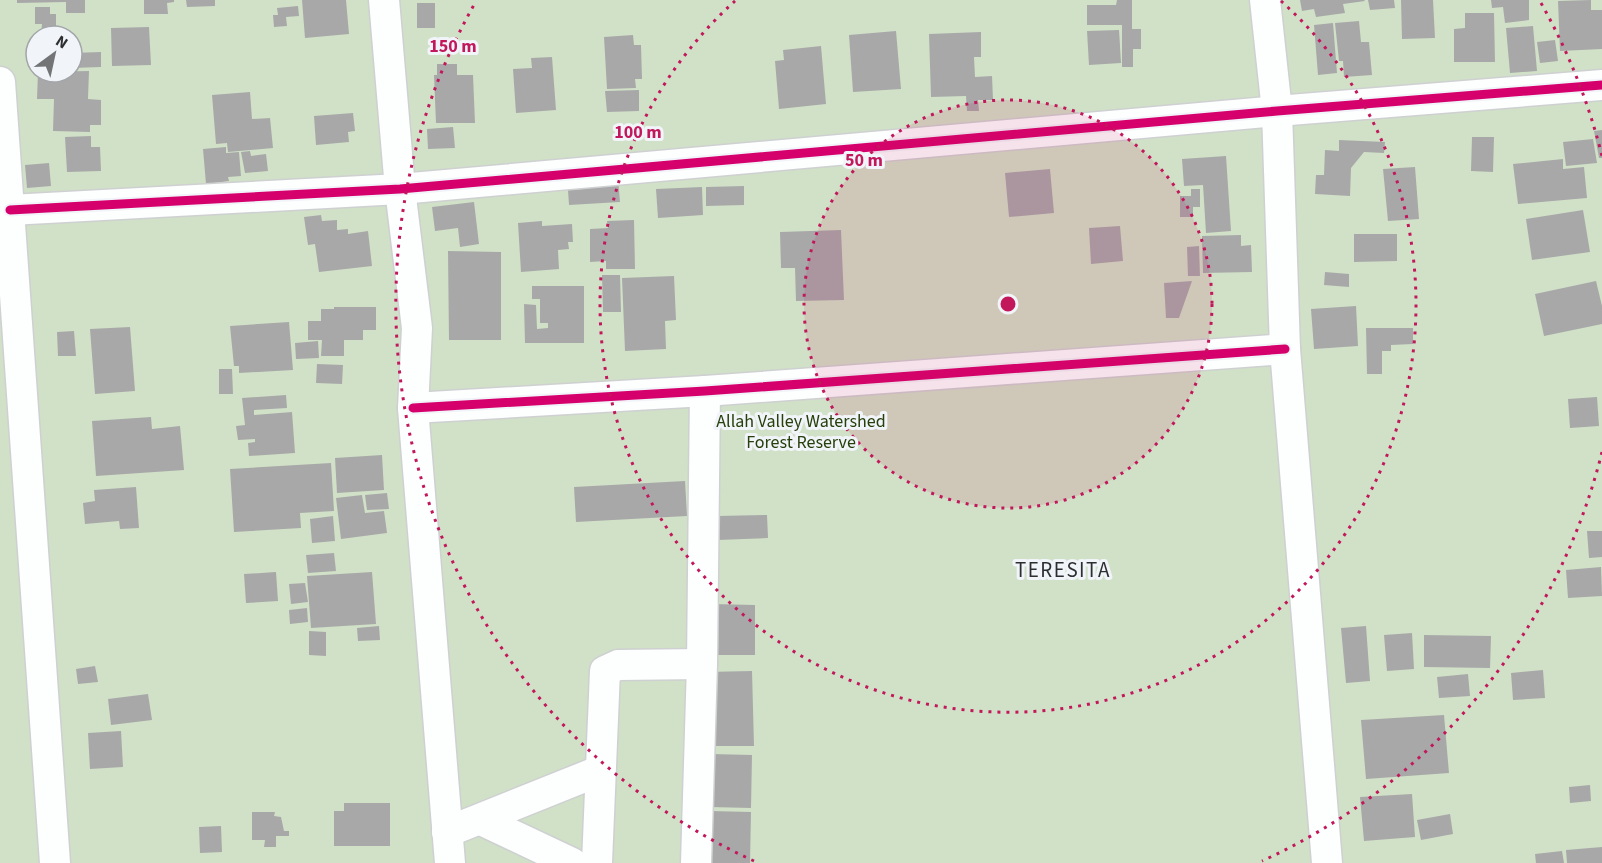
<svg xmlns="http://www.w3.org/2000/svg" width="1602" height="863" viewBox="0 0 1602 863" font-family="'Source Sans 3',sans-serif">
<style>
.green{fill:#d1e1c7;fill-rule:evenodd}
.building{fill:#a8a8a9}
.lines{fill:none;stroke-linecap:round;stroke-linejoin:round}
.minor-casing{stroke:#ced0d1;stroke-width:33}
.minor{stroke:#fdfefe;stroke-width:30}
.cycleway-casing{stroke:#f1f4f9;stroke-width:13}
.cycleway{stroke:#d6006c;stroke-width:9}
.ring{fill:none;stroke:#c2185b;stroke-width:3;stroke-dasharray:3 6}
.labels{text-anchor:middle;stroke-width:6;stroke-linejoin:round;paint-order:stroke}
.park-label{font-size:18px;fill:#27400b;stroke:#f1f4f9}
.quarter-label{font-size:21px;letter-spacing:1.5px;fill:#2d2e30;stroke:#f1f4f9}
.centre{fill:#c2185b;stroke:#f1f4f9;stroke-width:3}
.ring-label{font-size:18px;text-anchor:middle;font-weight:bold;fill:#c2185b;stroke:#f1f4f9;stroke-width:6;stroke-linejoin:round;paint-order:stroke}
</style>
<rect width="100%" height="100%" fill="#f3f5f7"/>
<!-- green -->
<path class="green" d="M0,0H1602V863H0ZM36,36H72V72H36Z"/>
<!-- building -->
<g class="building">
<path d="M17,0H85V13H66V2L17,3Z"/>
<path d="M144,0H174V2L167,3L168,14H144Z"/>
<path d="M186,0H215V6L187,7Z"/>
<path d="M302,0H346L349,34L305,38Z"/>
<path d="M1117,0H1132V29H1141V49H1133V67H1122V25H1087V5H1116Z"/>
<path d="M1300,0H1364L1365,1L1343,4L1345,13L1316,17L1314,9L1302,11Z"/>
<path d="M1368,0H1394L1395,8L1370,10Z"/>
<path d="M1401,0H1433L1435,38L1402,39Z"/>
<path d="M1491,0H1529V20L1505,23L1503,7L1492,8Z"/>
<path d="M1591,0V10H1602V49L1560,51L1558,1Z"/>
<rect x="417" y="3" width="18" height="25"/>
<path d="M298,6L299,16L286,17L287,26L274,27L273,15H278L277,8Z"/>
<path d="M35,7H50V14H56V36H41L42,24H35Z"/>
<path d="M1465,13H1494L1495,62H1454V29L1465,28Z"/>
<path d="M1359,21L1361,42H1369L1372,75L1344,77L1343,61H1339L1335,23Z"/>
<path d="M1333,23L1337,73L1318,75L1314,25Z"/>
<path d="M1533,26L1537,71L1510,73L1506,28Z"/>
<path d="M149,27L151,65L112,66L111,28Z"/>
<path d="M1119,30L1121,63L1089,65L1087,31Z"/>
<path d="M896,31L901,89L853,92L849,35Z"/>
<path d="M981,32V57H974L975,77L992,76L993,100H978L979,111H967L966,96L931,97L929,34Z"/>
<path d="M633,35L634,45H641L642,79H635L636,88L607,89L604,37Z"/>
<path d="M1555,40L1558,61L1540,63L1537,42Z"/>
<path d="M821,46L826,104L779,109L775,61L784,60L783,50Z"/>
<path d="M101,52V67L72,68V53Z"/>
<path d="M552,57L556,110L516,113L513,69L532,68L531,58Z"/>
<path d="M437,64H457V75H473L475,123H436L434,75H437Z"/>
<path d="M89,71L88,99L101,100V125H90V132L53,131L54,99H37L38,72Z"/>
<path d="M639,90V111L607,112L605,91Z"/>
<path d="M250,92L252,119L270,118L273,148L228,152L227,143L216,144L212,95Z"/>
<path d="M353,113L355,131L348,132L349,142L316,145L314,116Z"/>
<path d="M453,127L455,148L428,149L427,129Z"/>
<path d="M1602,130V158H1599L1594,131Z"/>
<path d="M91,136V147H100L101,171L67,172L65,137Z"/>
<path d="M1472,137H1494L1493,172L1471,171Z"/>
<path d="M1593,139L1597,163L1566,166L1563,142Z"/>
<path d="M1339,140L1385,142L1384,153L1364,152L1351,168L1350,196L1315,194L1316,175H1324L1325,150L1339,151Z"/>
<path d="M226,147V153L239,152L241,176L228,177L229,181L206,184L203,149Z"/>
<path d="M250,151L251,156L266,154L268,171L245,173L241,152Z"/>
<path d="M1226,156L1231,231L1206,233L1203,185L1184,186L1182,159Z"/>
<path d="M1563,159V169L1584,167L1587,198L1518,204L1513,164Z"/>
<path d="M49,163L51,186L27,188L25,165Z"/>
<path d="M1415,167L1419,219L1388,221L1383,169Z"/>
<path d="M1050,169L1054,213L1009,217L1005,173Z"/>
<path d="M618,178L620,202L569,205L568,190L584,189V180Z"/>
<path d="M744,186V205L706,206V187Z"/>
<path d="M702,187L703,215L658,218L656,189Z"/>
<path d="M1191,189H1200V207H1193V217H1180V196H1191Z"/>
<path d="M474,202L479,244L460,247L458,228L435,231L432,207Z"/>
<path d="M1583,210L1590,252L1532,260L1526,219Z"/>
<path d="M321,215L322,221L337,220V230L348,229V234L368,231L372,266L319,272L315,244L308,245L304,217Z"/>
<path d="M634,220L635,269H606V261L590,262V229L608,228L607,221Z"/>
<path d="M542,221V226L572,224L573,242H568L569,249L558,250L559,269L521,272L518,223Z"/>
<path d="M1120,226L1123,261L1091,264L1089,228Z"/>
<path d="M841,230L844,300L796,301L795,268H781L780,232Z"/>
<path d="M1354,234H1397V261L1354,262Z"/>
<path d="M1241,235V246L1251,245L1252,272L1203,273L1202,236Z"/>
<path d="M1199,246L1200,276H1188L1187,247Z"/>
<path d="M448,251L501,252V340H449Z"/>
<path d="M1325,272L1349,274V287L1324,285Z"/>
<path d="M602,275H620L621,312H603Z"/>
<path d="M674,276L676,320L665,321L666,349L625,351L622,278Z"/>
<path d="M1192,281L1179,318H1166L1164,283Z"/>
<path d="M1596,281L1602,306V324L1544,336L1535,294Z"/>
<path d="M532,286H584V343H525L524,304L536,305L537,329L548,328V323H540V299H532Z"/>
<path d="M1356,306L1358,346L1314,349L1311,309Z"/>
<path d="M334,307H376V330H363V340H344V356H321L322,340H308V321H321V309H334Z"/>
<path d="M289,322L293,370L239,373V366H234L230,326Z"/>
<path d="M130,327L135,391L95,394L90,329Z"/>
<path d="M1366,328H1413V344L1391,345V351H1382V374H1367Z"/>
<path d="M74,331L76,356H58L57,332Z"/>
<path d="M318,341L319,358L296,359L295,343Z"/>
<path d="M317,364L343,365L342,384L316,383Z"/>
<path d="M219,369H232L233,394H219Z"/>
<path d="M286,395L287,408L254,410V415L292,412L295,453L249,456L248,443L255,442V439L238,440L236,426L245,425L242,398Z"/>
<path d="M1597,397L1599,426L1570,428L1568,399Z"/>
<path d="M151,417L152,429L180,426L184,470L96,476L92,421Z"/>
<path d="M382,455L384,490L337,493L335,458Z"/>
<path d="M331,463L334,511L300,513L301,528L234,532L230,469Z"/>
<path d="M685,481L687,516L576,522L574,487Z"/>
<path d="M136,487L139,528L120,529L119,521L85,524L83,503L95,501L94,490Z"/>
<path d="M387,493L389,509L367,510L365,495Z"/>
<path d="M362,495L365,513L384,511L387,533L341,539L336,498Z"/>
<path d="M767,515L768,538L718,540V516Z"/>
<path d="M333,516L335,541L312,543L310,519Z"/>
<path d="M1587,531H1602V557L1589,558Z"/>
<path d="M334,553L336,571L308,573L306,555Z"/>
<path d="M1601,567L1602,596L1568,598L1566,570Z"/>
<path d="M276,572L278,601L246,603L244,574Z"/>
<path d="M372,572L376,624L311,628L307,576Z"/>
<path d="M305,583L308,602L291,604L289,584Z"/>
<path d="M712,604L755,605V655H711Z"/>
<path d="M307,608L308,622L290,624L289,610Z"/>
<path d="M379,626L380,640L358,641L357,628Z"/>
<path d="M1366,626L1370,681L1346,683L1341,628Z"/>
<path d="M309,631L326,632V656L309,655Z"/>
<path d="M1412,633L1414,669L1387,671L1384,635Z"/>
<path d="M1424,635L1491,636L1490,668L1424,667Z"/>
<path d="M95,666L98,682L78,684L76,669Z"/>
<path d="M1543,670L1545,698L1513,700L1511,673Z"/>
<path d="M752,671L754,746H706L705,672Z"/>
<path d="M1468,674L1470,696L1439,698L1437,677Z"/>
<path d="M148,694L152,720L111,725L108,699Z"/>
<path d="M1444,715L1449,773L1366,779L1361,720Z"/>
<path d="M121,731L123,767L90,769L88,733Z"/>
<path d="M711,754L752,755L751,808L709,807Z"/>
<path d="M1590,785L1591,801L1570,803L1569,787Z"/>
<path d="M1412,794L1415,837L1364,841L1360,797Z"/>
<path d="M344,803H390V846H334V811H344Z"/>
<path d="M710,811L751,812L750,863H709Z"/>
<path d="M252,812H275L274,816L281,817L284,831H289V836H276V847H264L265,840H252Z"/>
<path d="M1450,814L1453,834L1421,840L1417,820Z"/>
<path d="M221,826L222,852L200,853L199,827Z"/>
<path d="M1602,847V863H1567L1566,850Z"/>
<path d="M1562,851L1564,863H1536L1535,854Z"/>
</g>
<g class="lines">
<!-- minor casing -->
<g class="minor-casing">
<g id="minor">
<path d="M384,0L400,189L417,328L413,408L450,863"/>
<path d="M1265,0L1277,111L1285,349L1327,863"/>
<path d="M0,82L55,863"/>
<path d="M10,210L400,189L1277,111L1602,85"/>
<path d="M413,408L705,391L1285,349"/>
<path d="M481,820L572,863"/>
<path d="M447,832L599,771"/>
<path d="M597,863L605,671L618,665L702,664"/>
<path d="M696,863L702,664L705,391"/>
</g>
</g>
<!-- minor -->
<use href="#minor" class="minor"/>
<!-- cycleway casing -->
<g class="cycleway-casing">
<g id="cycleway">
<path d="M10,210L400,189L1277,111L1602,85"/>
<path d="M413,408L705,391L1285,349"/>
</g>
</g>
<!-- cycleway -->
<use href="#cycleway" class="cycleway"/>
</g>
<!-- distance rings -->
<circle cx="1008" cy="304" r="204" fill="#c2185b" fill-opacity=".12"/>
<g class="ring">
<circle cx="1008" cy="304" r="204"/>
<path d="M1281 1A408 408 0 1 1 735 1"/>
<path d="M1602 452A612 612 0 0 1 1262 861M754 861A612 612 0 0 1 475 3M1541 3A612 612 0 0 1 1602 156"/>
</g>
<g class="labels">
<!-- park labels -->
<g class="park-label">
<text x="801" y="427">Allah Valley Watershed<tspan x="801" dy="21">Forest Reserve</tspan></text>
</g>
<!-- quarter labels -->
<g class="quarter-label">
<text x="1063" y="577">TERESITA</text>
</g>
</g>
<circle cx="1008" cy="304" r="9" class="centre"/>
<g class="ring-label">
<text x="453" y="52">150 m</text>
<text x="638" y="138">100 m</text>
<text x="864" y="166">50 m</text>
</g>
<!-- north arrow -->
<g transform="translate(54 54) rotate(33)"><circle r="28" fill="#f1f4f9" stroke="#a3a5a9" stroke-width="1.5"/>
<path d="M0-4.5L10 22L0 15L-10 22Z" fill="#727476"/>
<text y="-9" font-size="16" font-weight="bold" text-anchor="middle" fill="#2d2e30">N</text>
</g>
</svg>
